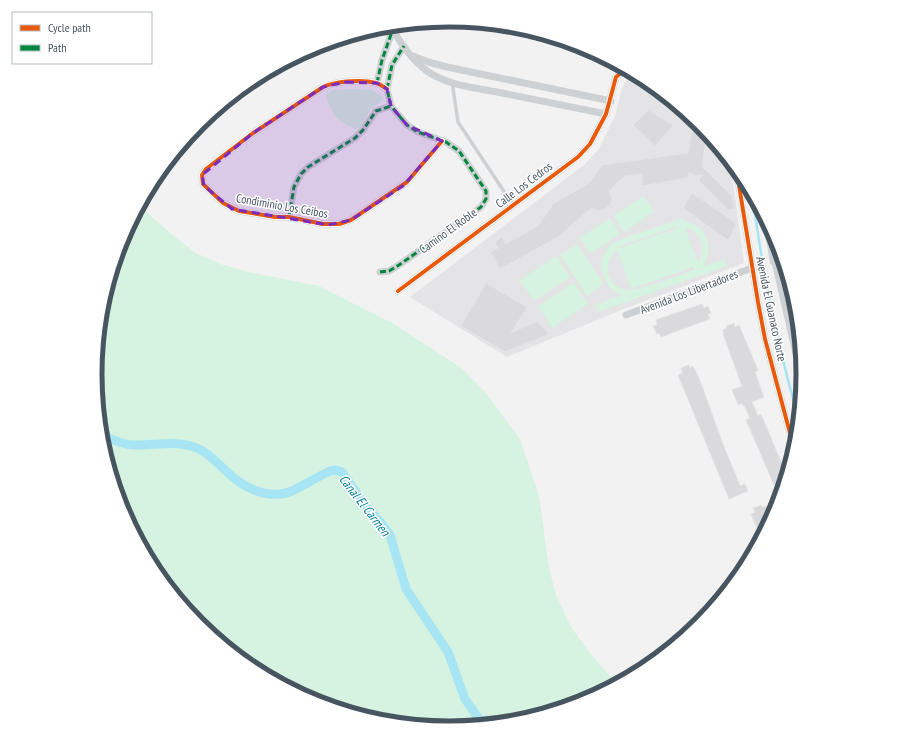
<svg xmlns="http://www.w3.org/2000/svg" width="899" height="749" viewBox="0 0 899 749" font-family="'PT Sans Narrow',sans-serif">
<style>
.education{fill:#e4e3e5}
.green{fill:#d5f3e0;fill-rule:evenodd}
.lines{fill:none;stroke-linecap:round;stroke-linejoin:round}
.stream{stroke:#a7e5f4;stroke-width:2.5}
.canal{stroke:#a7e5f4;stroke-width:9}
.building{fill:#dadadc;stroke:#e4e4e5}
.lane{stroke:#ced1d3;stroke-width:3.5}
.street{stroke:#ced1d3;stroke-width:7}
.secondary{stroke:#ced2d5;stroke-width:10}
.quiet{stroke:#00873e;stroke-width:3;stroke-dasharray:6 3;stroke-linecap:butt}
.cycleway-casing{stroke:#fff;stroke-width:6}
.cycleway{stroke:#e8590c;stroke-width:4}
.marked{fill:#7b2cbf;fill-opacity:0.2;stroke:#7b2cbf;stroke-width:3;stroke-dasharray:8 5;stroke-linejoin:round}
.labels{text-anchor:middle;stroke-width:3;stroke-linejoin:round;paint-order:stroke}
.street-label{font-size:12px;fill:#475561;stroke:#fff}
.water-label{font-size:13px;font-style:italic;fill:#037d98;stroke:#fff}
.rim{fill:none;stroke:#475561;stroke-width:5}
</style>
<rect width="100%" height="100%" fill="#f3f2f2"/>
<!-- education -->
<path class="education" d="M638,76L647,80L700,124L730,160L744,263L619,311L507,357L410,297L584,165L599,149L615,116L622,88L627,79Z"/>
<!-- green -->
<g class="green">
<path d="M353,89L373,90L384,98C381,104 375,105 371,109C366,116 363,127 355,130L335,117L325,95L333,90Z"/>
<path d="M644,196L654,212L624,232L613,216Z"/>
<path d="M140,204L153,218L175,237L196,253L220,264L249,272L319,286L394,324L463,369L485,392L520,439L539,496L549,568L556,595L571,627L589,652L611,677L620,683L585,702L518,722L449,729L380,722L314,702L252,669L199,625L155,571L122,510L102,443L95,374L102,305L122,239Z"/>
<path d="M610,218L620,234L590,254L579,238Z"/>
<path d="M683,218L684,221C708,226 714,246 704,266L724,259L727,266L598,312L596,305L621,295C609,288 604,283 602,269C600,261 604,250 611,245C619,239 630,236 639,233C654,228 668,223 683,218ZM680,227L694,269C682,275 642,290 629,290C603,289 602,258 622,245L676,227L678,228L617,249L631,289L693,267ZM685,228C703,230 706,250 698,263Z"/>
<path d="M577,244L604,284L587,296L560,255Z"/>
<path d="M556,256L570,277L534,301L520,280Z"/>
<path d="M574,283L588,304L552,328L538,306Z"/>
</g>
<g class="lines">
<!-- stream -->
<path class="stream" d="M752,192C762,269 777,345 799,420"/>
<!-- canal -->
<path class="canal" d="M101,435C113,440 126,446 139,445C157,445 174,441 191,446C206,450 215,461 226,471C242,487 268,501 292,491C305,485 317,477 330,471L336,470L342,472L365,505L381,523L390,535L406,589L448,652L465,699L484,726"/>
</g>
<!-- building -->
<g class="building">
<path d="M647,80L662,93L648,95Z"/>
<path d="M648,110L673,126L655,146L633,125Z"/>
<path d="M694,118L707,132L702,166L732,196L734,209L728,210L699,181L702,175L695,176L690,172L687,178L642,186V174L625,176L609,191L612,199L610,205L605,209L601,211L596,210L591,208L558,237L500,269L490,252L498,248L495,242L502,237L506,244L539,225L553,204L589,183L602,165L688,153Z"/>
<path d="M692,193L736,223L731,236L728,240L683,208Z"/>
<path d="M486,283L527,307L511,333L537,321L549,334L505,352L461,326Z"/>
<path d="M702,304L704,308L708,306L711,313L708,314L710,319L661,337L659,333L657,334L653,326L657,325L656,320Z"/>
<path d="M734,323L735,327L739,325L758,370L755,372L764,397L752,402L758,416L761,414L787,476L780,499L746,420L750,418L744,405L743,406L742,403L738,405L732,390L742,386L723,334L724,333L723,330L727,328L726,326Z"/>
<path d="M689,365L690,368L693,366L699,378L723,444L740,486L745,484L748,491L729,499L678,375L683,373L681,368Z"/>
<path d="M762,505V507L766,506L772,519L767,529L759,533L751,514L755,512L753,508Z"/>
</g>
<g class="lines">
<!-- lane -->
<path class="lane" d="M452,82L458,122L513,205"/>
<!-- street -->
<g class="street">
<path d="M392,26C397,40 414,62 427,71C448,86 478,88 502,93C537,100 572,107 606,114"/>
<path d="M570,42V45"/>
<path d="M413,56L428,62L447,67L611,101"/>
<path d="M377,83L382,60L393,29"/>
<path d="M387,89C384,87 380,84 376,83C363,79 336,81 323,87L253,133L206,169L202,175L203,184L223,203L239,211L275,217H289L323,224H339L351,220L407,182L442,141"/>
<path d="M736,167L758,302L765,339L795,452"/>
<path d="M289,217L294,187L301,174L308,167L355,138L363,130L376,111L391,106"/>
<path d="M775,262L803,384"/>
<path d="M380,272L389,271L399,265L481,207L486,199V191L459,151L446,142L418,132L407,125L391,106L387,89L392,65L404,46"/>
<path d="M398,291L578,157L590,144L606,114L616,77L622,72L628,70"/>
<path d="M626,315L752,268"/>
</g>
<!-- secondary -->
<path class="secondary" d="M768,222L775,262L783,259"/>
<!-- quiet -->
<g class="quiet">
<path d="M570,42V45"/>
<path d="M377,83L382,60L393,29"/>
<path d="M289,217L294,187L301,174L308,167L355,138L363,130L376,111L391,106"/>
<path d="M380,272L389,271L399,265L481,207L486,199V191L459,151L446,142L418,132L407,125L391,106L387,89L392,65L404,46"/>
</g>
<!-- cycleway casing -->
<g class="cycleway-casing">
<g id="cycleway">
<path d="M387,89C384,87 380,84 376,83C363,79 336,81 323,87L253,133L206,169L202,175L203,184L223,203L239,211L275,217H289L323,224H339L351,220L407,182L442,141"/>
<path d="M736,167L758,302L765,339L795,452"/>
<path d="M398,291L578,157L590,144L606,114L616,77L622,72L628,70"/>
</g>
</g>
<!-- cycleway -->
<use href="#cycleway" class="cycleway"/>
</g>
<!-- marked area -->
<path class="marked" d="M346,82L377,83L387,89L391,106L407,125L442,141L403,186L351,220L328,225L232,209L204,186L202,175L253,133L323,87Z"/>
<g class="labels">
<!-- street labels -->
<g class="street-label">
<text transform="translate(524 185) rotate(-37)" y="4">Calle Los Cedros</text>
<text transform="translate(282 206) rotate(10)" y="4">Condiminio Los Ceibos</text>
<text transform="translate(448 231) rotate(-36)" y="4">Camino El Roble</text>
<text transform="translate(689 292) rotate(-21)" y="4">Avenida Los Libertadores</text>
<text transform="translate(771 309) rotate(78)" y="4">Avenida El Guanaco Norte</text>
</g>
<!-- water labels -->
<g class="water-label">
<text transform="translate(365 505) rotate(52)" y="5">Canal El Carmen</text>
</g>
</g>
<!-- crop -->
<path d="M0 0H899V749H0ZM102 374a347 347 0 1 1 694 0a347 347 0 1 1-694 0Z" fill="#fff" fill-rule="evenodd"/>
<path class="rim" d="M102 374a347 347 0 1 1 694 0a347 347 0 1 1-694 0Z"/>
<!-- legend -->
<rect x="12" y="12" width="140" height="52" fill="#ffffff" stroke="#b5bbc0"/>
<rect x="20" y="25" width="20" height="6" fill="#e8590c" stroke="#b5bbc0"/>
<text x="48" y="32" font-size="12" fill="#475561">Cycle path</text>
<rect x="20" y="45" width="20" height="6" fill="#00873e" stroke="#b5bbc0"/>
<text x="48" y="52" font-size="12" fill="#475561">Path</text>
</svg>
